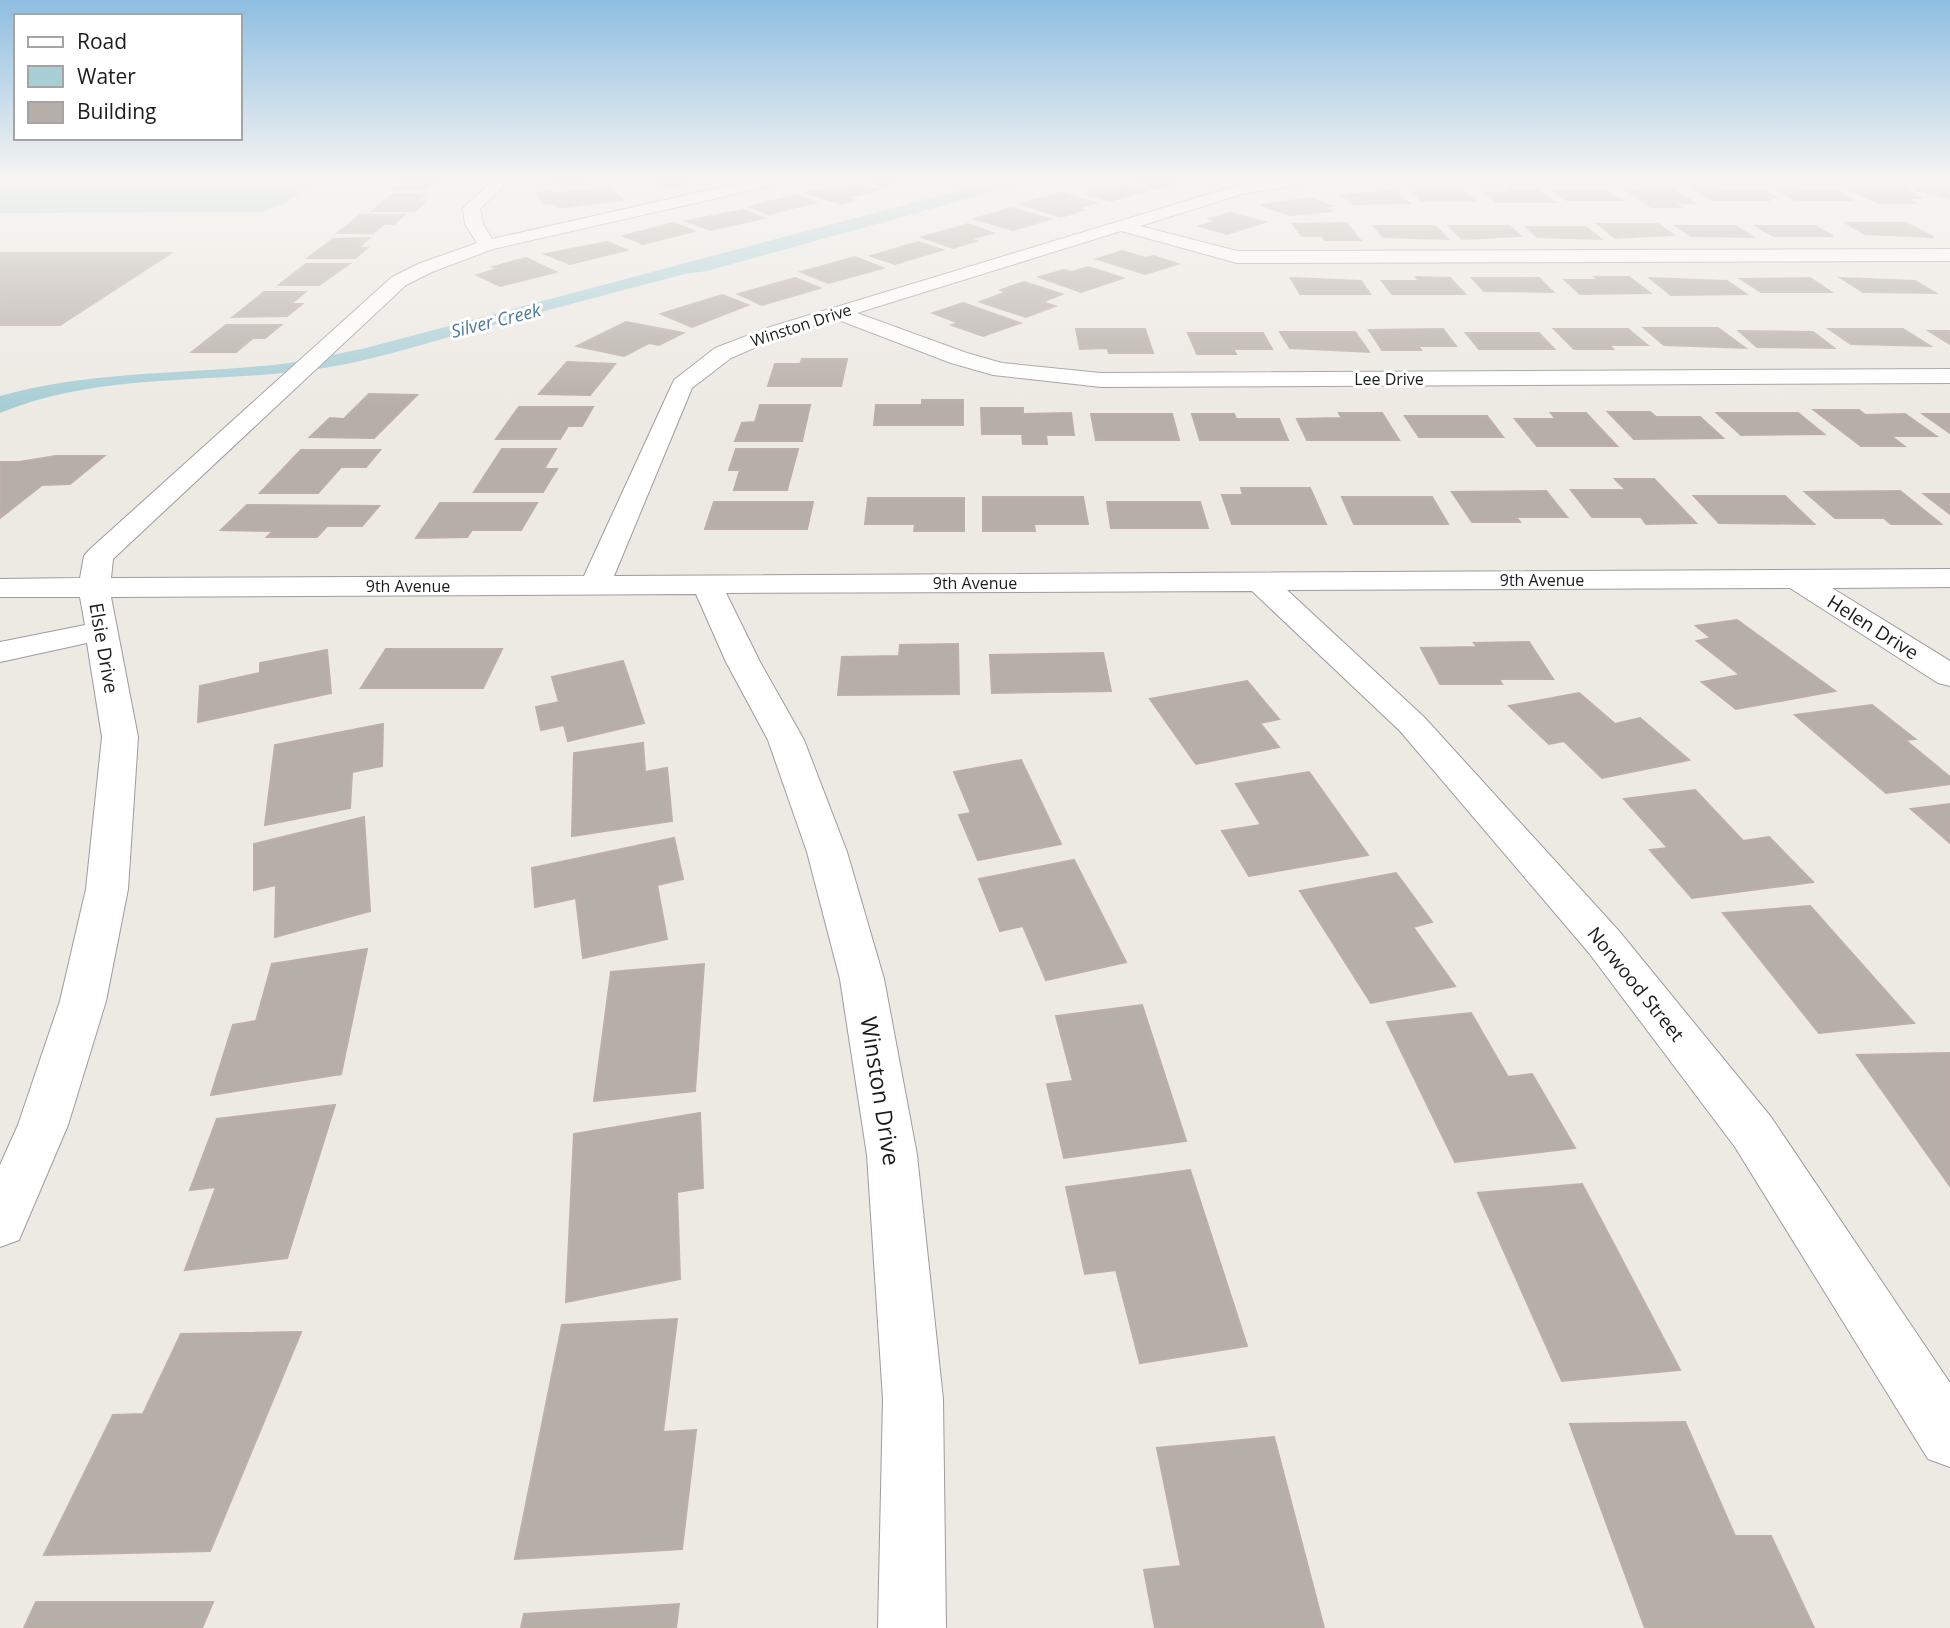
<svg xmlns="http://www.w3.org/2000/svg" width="1950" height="1628" viewBox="0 0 1950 1628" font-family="'Open Sans',sans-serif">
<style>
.water{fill:#a8ced6}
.building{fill:#b6aea9;stroke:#bdafa7;stroke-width:2}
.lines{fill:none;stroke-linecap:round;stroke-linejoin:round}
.minor-casing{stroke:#9d9d9d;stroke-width:2}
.minor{fill:#fff;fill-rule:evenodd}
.labels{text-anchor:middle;stroke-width:6;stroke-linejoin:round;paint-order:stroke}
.far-street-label{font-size:16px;fill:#1c1c1c;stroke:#fff}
.far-water-label{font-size:18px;font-style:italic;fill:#507a9b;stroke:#fff}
.street-label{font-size:19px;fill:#1c1c1c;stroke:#fff}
.near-street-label{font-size:23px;fill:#1c1c1c;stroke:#fff}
</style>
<rect width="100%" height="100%" fill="#ede9e3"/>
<!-- water -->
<g class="water">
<path d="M0,179H316L319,180L283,204L261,212L0,213Z"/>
<path d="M1002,179H1039L707,271L685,274C615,292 545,311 475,330C430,342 386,356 341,365C225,387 111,368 0,413V396C85,372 174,374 261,366C295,364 329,355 362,349Z"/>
</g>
<!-- building -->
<g class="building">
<path d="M407,179H447L443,183H434L425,190H392Z"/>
<path d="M557,179H589L586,183H553Z"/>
<path d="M698,179L691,181L695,182L670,188L649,180Z"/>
<path d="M867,179H913L883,186L864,180Z"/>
<path d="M1137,179H1185L1158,189L1129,181Z"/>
<path d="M856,183L878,190L848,198L855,200L842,204L806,193Z"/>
<path d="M1121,184L1146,191L1110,201L1085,194Z"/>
<path d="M1950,185V199L1917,190L1942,188L1935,186Z"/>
<path d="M610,187L622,200L559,208L555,203L545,204L536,193L550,191L552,194Z"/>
<path d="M1901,188L1922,198H1905L1916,203H1878L1848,189Z"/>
<path d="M1642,189H1672L1695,203H1674L1680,207H1651L1628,191H1645Z"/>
<path d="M1693,189L1765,191L1775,197H1765L1771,200H1712Z"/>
<path d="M1775,189L1836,191L1853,200H1795Z"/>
<path d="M1510,190H1539L1554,202H1496L1485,192L1513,193Z"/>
<path d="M1395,191L1409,203L1353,204L1342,195Z"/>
<path d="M1553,191H1607L1621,200H1566Z"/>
<path d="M1413,192H1466L1476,201H1422Z"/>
<path d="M1061,193L1096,203L1077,208L1084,210L1061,217L1019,204Z"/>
<path d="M425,194L416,202H425L415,211H372L392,195Z"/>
<path d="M796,195L816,202L769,214L749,207Z"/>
<path d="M1309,198L1332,206L1323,208L1333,211L1290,215L1261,205Z"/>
<path d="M1011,208L1050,219L1013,230L974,219Z"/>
<path d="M743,210L764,218L710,230L686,221Z"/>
<path d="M1230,213L1265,222L1227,234L1200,226L1217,221L1210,219Z"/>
<path d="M360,215H404L394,224H384L373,233H338Z"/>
<path d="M674,223L694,231L643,244L623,236Z"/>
<path d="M1346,223L1360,240H1325L1322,236H1302L1293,224Z"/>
<path d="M1846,223H1906L1933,237L1865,234Z"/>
<path d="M968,224L993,233L970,239L976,241L953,248L922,237Z"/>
<path d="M1598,224H1658L1673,235L1615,238Z"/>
<path d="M1374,226H1435L1448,239L1383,237Z"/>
<path d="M1449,226H1509L1521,236L1462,239Z"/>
<path d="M1676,226H1735L1753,237L1691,236Z"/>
<path d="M1756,226H1814L1833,236H1774Z"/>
<path d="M1526,227H1586L1601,239L1537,237Z"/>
<path d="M369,238L358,248H367L355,258H308L333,239Z"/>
<path d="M607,242L627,250L570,264L545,254Z"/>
<path d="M918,242L942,250L895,264L871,256Z"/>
<path d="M1122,251L1146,258L1153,256L1178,264L1145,274L1097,259Z"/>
<path d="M0,253H171L60,325H0Z"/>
<path d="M855,257L883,268L828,283L801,272Z"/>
<path d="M526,258L556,272L500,286L477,275L497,269L493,267Z"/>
<path d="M306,264H349L319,285H279Z"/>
<path d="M1088,267L1123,278L1081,292L1039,277L1064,270L1072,272Z"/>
<path d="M1416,277L1450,278L1465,294H1392L1382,281H1419Z"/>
<path d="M1595,277H1629L1650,293L1580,294L1565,280H1599Z"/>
<path d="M795,278L820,288L762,305L738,294Z"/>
<path d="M1291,278L1361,281L1370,294H1300Z"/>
<path d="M1472,278H1539L1553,292L1484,291Z"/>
<path d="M1650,278L1727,281L1746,294L1671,295Z"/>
<path d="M1810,278L1831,292H1761L1741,279Z"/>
<path d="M1841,278L1915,281L1935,293L1863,292Z"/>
<path d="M1024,282L1062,294L1042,302L1055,306L1026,317L980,302L1007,292L1001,290Z"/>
<path d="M264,292H305L291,304H302L287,316L233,317Z"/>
<path d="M722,295L748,305L692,327L661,314Z"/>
<path d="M963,303L1020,323L983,336L952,325L959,323L933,313Z"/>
<path d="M626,322L683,333L659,345L649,343L624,356L577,346Z"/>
<path d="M226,325H281L265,338H253L236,352H192Z"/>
<path d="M1644,328H1718L1745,348L1664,345Z"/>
<path d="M1076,329H1145L1153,353H1109L1107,348L1080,349Z"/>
<path d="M1443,329L1456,346H1418L1421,350H1382L1369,330Z"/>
<path d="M1554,329H1628L1647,345H1609L1613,349H1574Z"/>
<path d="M1829,329H1903L1930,346L1851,344Z"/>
<path d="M1739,331L1813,332L1834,348L1757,347Z"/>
<path d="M1929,331H1950V344Z"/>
<path d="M1280,332H1355L1369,352L1290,348Z"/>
<path d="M1188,333H1263L1272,349H1233L1236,354H1197Z"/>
<path d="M1466,333H1539L1554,349H1479Z"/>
<path d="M802,359H847L841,386H768L775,364H800Z"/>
<path d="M567,362L615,364L590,395L539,394Z"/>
<path d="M369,394L417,395L374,438L310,437L330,418L344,419Z"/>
<path d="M922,400H963V425H874L876,405H922Z"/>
<path d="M760,405H810L802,441H735L742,423L755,422Z"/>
<path d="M519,407H593L582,426H568L560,439H496Z"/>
<path d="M981,408H1023V414L1071,413L1074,435H1046L1047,444H1023L1022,434H982Z"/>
<path d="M1814,410H1859L1865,415L1905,414L1936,436H1891L1904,446H1861Z"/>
<path d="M1608,412H1650L1656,417H1700L1723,438L1634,439Z"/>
<path d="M1339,413H1382L1399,440H1307L1297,419L1342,418Z"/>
<path d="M1551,413H1586L1617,446H1537L1515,419H1556Z"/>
<path d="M1717,413H1798L1824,434L1741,435Z"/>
<path d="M1091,414H1172L1179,440H1096Z"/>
<path d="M1192,414H1234L1236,419H1279L1288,440H1200Z"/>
<path d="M1923,414H1950V433Z"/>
<path d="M1405,416H1487L1503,437H1419Z"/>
<path d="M502,449H556L544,469H557L543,492H474Z"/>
<path d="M736,449H798L787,490H734L740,470H729Z"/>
<path d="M301,450H380L366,467H341L318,493H260Z"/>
<path d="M56,456H104L70,484L42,485L0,518V462H19Z"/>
<path d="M1615,479H1654L1696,523L1646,524L1641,517H1592L1571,490H1626Z"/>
<path d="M1241,488H1310L1326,524H1232L1222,495H1243Z"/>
<path d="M1546,491L1567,517H1516L1520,522H1472L1452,492Z"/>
<path d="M1900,491L1941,524H1891L1884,518H1835L1805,492Z"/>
<path d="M1924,494H1950V514Z"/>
<path d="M1694,496H1785L1814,524L1719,523Z"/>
<path d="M983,497H1083L1088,524H1034L1035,531H983Z"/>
<path d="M1342,497H1432L1448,524H1354Z"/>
<path d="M868,498H964V531H914L915,524H865Z"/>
<path d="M714,502H813L807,529H705Z"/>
<path d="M1107,502H1200L1208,528H1111Z"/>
<path d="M440,503H537L521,530H472L467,537L416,538Z"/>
<path d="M247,505L379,506L362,526H327L317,537H267L273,531L221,530Z"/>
<path d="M1737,620L1835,691L1736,709L1702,682L1740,675L1697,641L1711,638L1696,626Z"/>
<path d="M1529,642L1553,679H1499L1502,684H1440L1421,648L1477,647L1474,643Z"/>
<path d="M958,644L959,694L838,695L842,657L899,656L900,645Z"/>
<path d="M386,649H502L483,688H361Z"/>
<path d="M327,650L331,693L198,722L200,686L260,673V663Z"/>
<path d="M1103,653L1111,691L992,693L990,655Z"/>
<path d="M623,661L644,723L568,741L564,725L541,730L536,707L559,702L552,677Z"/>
<path d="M1247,681L1279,719L1260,723L1279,747L1196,764L1150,699Z"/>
<path d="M1579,693L1615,724L1640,718L1689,760L1602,778L1564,741L1549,744L1509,706Z"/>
<path d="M1872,705L1915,739L1905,740L1950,777V784L1886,793L1795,715Z"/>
<path d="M383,724L382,766L352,772L350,808L265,825L275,745Z"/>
<path d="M643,743L645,772L667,768L672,821L572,836L574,753Z"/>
<path d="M1021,760L1061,844L978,860L959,815L971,813L954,772Z"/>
<path d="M1309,772L1368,855L1249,876L1222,831L1261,825L1236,784Z"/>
<path d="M1695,790L1743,841L1769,837L1813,882L1692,898L1650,850L1668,848L1624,799Z"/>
<path d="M1950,804V843L1911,809Z"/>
<path d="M364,817L370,911L275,937L276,885L254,890V844Z"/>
<path d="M674,838L683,879L657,885L667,939L583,958L576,898L535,907L532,868Z"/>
<path d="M1074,860L1126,962L1046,980L1023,926L1000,931L979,879Z"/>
<path d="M1396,873L1432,922L1413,927L1455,986L1371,1003L1300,891Z"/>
<path d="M1810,906L1914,1023L1819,1033L1723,913Z"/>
<path d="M367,949L341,1074L211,1095L233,1025L256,1021L272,964Z"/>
<path d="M704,964L695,1091L594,1101L611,972Z"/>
<path d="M1142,1005L1186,1141L1064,1158L1047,1084L1073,1081L1056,1016Z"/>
<path d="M1471,1013L1508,1077L1532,1074L1575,1148L1455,1162L1387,1022Z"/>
<path d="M1950,1053V1186L1857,1055Z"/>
<path d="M335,1105L287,1258L185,1270L216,1187L190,1190L217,1119Z"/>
<path d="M700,1113L703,1188L677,1192L680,1279L566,1302L574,1134Z"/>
<path d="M1190,1170L1247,1346L1140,1363L1116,1270L1085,1274L1066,1187Z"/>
<path d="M1582,1184L1680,1370L1562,1381L1478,1193Z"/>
<path d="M677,1319L663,1432L696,1430L682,1549L515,1559L562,1325Z"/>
<path d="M301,1332L210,1551L44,1555L113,1415L143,1414L181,1334Z"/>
<path d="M1685,1422L1735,1536H1771L1814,1628H1645L1570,1424Z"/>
<path d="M1274,1437L1324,1628H1155L1144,1570L1181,1566L1157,1448Z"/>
<path d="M36,1602H213L202,1628H24Z"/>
<path d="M679,1604L676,1628H521L524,1614Z"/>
</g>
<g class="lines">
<!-- minor casing -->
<g class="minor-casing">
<path id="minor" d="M494,179H511L480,209L483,224L492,239L758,179H787L779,184L493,249L432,272L406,285L113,559L111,578L584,576L674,380L715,348L770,327L1239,185L1274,179H1310L1302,184L1242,194L1140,226L1237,251L1950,249V261L1237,263L1121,231L857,313L967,353L1002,363L1101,373L1950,369V383L1101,387L993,375L951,363L836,319L784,335L731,358L692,388L614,576L1950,569V587L1832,588L1950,661V686L1938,683L1790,588L1287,590L1424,717L1619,931L1771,1117L1950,1383V1467L1928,1459L1735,1147L1589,953L1400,731L1252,591L726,593L760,662L804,740L847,852L884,979L917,1155L943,1399L946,1628H878L883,1399L867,1155L840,979L807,852L768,740L726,662L696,594L111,597L138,737L128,889L106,1001L68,1125L19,1240L0,1247V1165L18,1125L60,1001L86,889L102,737L87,643L0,662V642L85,625L80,597H0V579L80,578L84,556L89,550L392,277L418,264L477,243L465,224L463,208Z"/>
</g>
<!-- minor -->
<use href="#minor" class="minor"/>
</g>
<!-- sky -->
<linearGradient id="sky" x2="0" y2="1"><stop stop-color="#8ebee1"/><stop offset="0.44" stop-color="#f7f5f2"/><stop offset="1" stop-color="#f7f5f2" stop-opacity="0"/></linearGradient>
<rect width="1950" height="407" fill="url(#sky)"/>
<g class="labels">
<!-- far-street labels -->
<g class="far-street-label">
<text transform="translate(801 325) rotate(-18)" y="6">Winston Drive</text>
<text x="1389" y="385">Lee Drive</text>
<text x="1542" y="586">9th Avenue</text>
<text x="975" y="589">9th Avenue</text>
<text x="408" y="592">9th Avenue</text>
</g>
<!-- far-water labels -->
<g class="far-water-label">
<text transform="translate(496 321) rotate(-14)" y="6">Silver Creek</text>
</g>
<!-- street labels -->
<g class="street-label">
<text transform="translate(1873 627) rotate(32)" y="7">Helen Drive</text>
<text transform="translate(104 648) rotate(80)" y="7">Elsie Drive</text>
<text transform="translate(1636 984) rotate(51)" y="7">Norwood Street</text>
</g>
<!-- near-street labels -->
<g class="near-street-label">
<text transform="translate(880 1091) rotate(81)" y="8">Winston Drive</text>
</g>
</g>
<!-- legend -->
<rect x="14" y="14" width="228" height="126" fill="#ffffff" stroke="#a4a4a4" stroke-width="2"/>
<rect x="28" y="37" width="35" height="10" fill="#ffffff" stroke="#a4a4a4" stroke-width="2"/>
<text x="77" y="49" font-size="21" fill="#1c1c1c">Road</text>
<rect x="28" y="66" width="35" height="21" fill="#a8ced6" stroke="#a4a4a4" stroke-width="2"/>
<text x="77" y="84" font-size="21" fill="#1c1c1c">Water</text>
<rect x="28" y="102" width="35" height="21" fill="#b6aea9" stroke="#a4a4a4" stroke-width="2"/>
<text x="77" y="119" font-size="21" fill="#1c1c1c">Building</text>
</svg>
